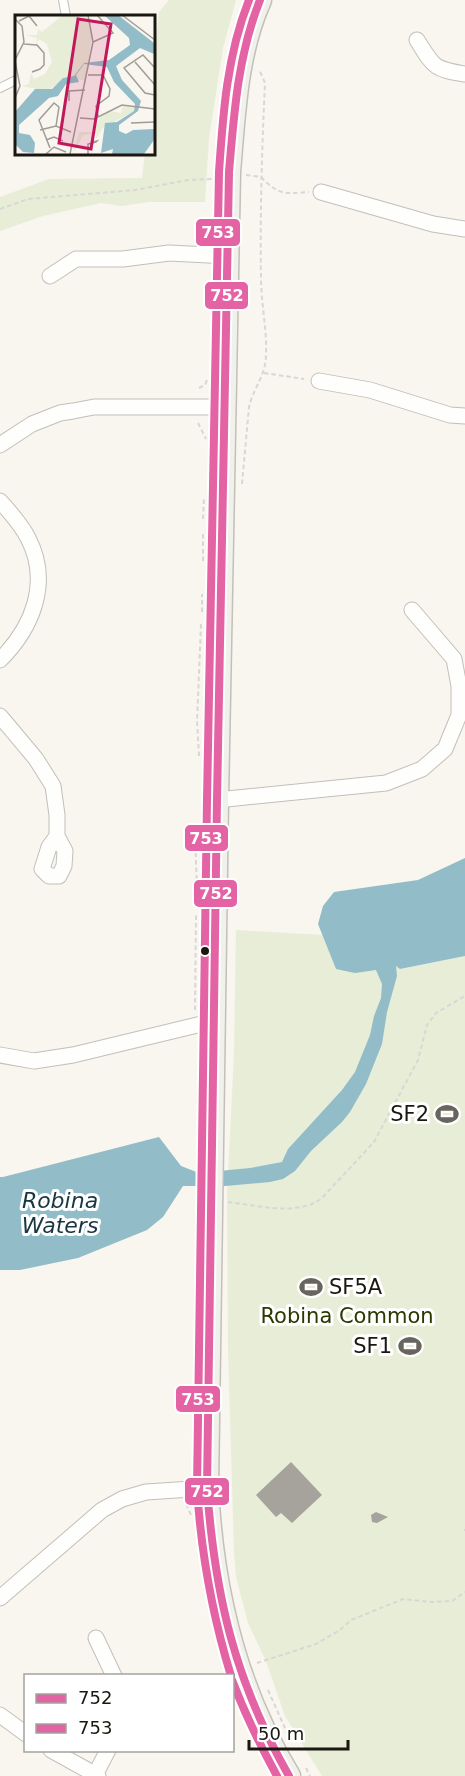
<svg xmlns="http://www.w3.org/2000/svg" width="465" height="1776" viewBox="0 0 465 1776" font-family="'DejaVu Sans',sans-serif">
<style>
.green{fill:#e8edd7}
.water{fill:#92bcc8}
.building{fill:#a6a29c}
.lines{fill:none;stroke-linecap:round;stroke-linejoin:round}
.lane-casing{stroke:#c3bfb9;stroke-width:10}
.street-casing{stroke:#c3bfb9;stroke-width:17}
.secondary-casing{stroke:#c3bfb9;stroke-width:25}
.path{stroke:#d9d7d6;stroke-width:2;stroke-dasharray:4.5 3;stroke-linecap:butt}
.lane{stroke:#fefefd;stroke-width:8}
.street{stroke:#fefefd;stroke-width:15}
.secondary{stroke:#f1f1ec;stroke-width:22}
.bus-1-casing{stroke:#fff;stroke-width:12}
.bus-2-casing{stroke:#fff;stroke-width:12}
.bus-1{stroke:#e463a4;stroke-width:8}
.bus-2{stroke:#e463a4;stroke-width:8}
.bus-dot{fill:#1a1610;stroke:#fff;stroke-width:2}
.labels{text-anchor:middle;stroke-width:6;stroke-linejoin:round;paint-order:stroke}
.poi-label{font-size:21px;fill:#1a1610;stroke:#fff;text-anchor:end}
.park-label{font-size:21px;fill:#2b3900;stroke:#fff}
.water-label{font-size:22px;font-style:italic;fill:#183740;stroke:#fff}
.inset-road{fill:none;stroke:#a09c96;stroke-width:1.5}
.view{fill:#c2185b;fill-opacity:0.15;stroke:#c2185b;stroke-width:3}
.inset-edge{fill:none;stroke:#1a1610;stroke-width:3}
.line-badge{stroke:#fff;stroke-width:2}
.badge-label{font-size:16px;text-anchor:middle;font-weight:bold;fill:#fff}
</style>
<rect width="100%" height="100%" fill="#f9f5ef"/>
<!-- green -->
<g class="green">
<path d="M169,0H236L223,48L209,138L205,202H149L122,206L101,203L43,216L0,231V197L49,179L142,178L145,153H153V70L159,12Z"/>
<path d="M236,930L323,935L336,969L396,965L401,969L465,956V1776H322L285,1716L266,1661L248,1623L236,1577L234,1552L228,1349L227,1194L234,1055Z"/>
</g>
<!-- water -->
<path class="water" d="M465,858V956L400,969L396,966L397,976L387,1012L382,1044L366,1084L350,1112L342,1122L311,1151L295,1171L283,1179L270,1182L225,1186H183L163,1217L147,1230L78,1258L20,1270H0V1177H3L159,1137L181,1166L199,1173L250,1168L282,1162L288,1149L342,1090L355,1072L370,1035L374,1016L381,998L382,984L376,970L355,973L336,969L318,924L323,906L334,892L418,880Z"/>
<!-- building -->
<g class="building">
<path d="M291,1462L322,1495L292,1523L281,1513L276,1517L256,1495Z"/>
<path d="M376,1512L388,1517L377,1523L372,1522L371,1515Z"/>
</g>
<g class="lines">
<!-- lane casing -->
<g class="lane-casing">
<g id="lane">
<path d="M63,0L66,16"/>
<path d="M0,88L16,80"/>
</g>
</g>
<!-- street casing -->
<g class="street-casing">
<g id="street">
<path d="M417,40C434,67 433,69 465,74"/>
<path d="M321,192L433,224L465,229"/>
<path d="M50,276L76,259H123L169,253L228,256"/>
<path d="M319,381L370,390L450,415L465,416"/>
<path d="M0,445L32,424L60,413L73,411L94,407H226"/>
<path d="M0,501C10,512 21,524 28,538C51,582 33,627 0,660"/>
<path d="M0,716L36,759L53,786L57,815V836L65,851L64,866L59,876H49L42,869L49,847L57,836"/>
<path d="M217,800L386,783L422,769L445,749L459,715V686L454,659L412,610"/>
<path d="M0,1055L34,1061L73,1055L214,1021"/>
<path d="M0,1598L102,1510L122,1499L146,1492L207,1488"/>
<path d="M96,1638L114,1676"/>
<path d="M0,1715L26,1734"/>
<path d="M51,1750L98,1776"/>
<path d="M95,1775L108,1750"/>
</g>
</g>
<!-- secondary casing -->
<g class="secondary-casing">
<path id="secondary" d="M260,0C236,53 234,115 229,172L217,800L207,1488C212,1588 236,1690 289,1776"/>
</g>
<!-- path -->
<g class="path">
<path d="M246,175L261,177C278,195 285,194 309,192"/>
<path d="M0,209L28,199L135,190L188,180L212,179"/>
<path d="M264,373L304,379"/>
<path d="M199,388L205,385L207,380"/>
<path d="M198,423L206,439"/>
<path d="M242,484L249,407C253,389 266,375 266,355C267,329 261,303 261,277C260,212 262,147 265,83L259,69"/>
<path d="M203,519L204,498"/>
<path d="M203,561V531"/>
<path d="M202,612V594"/>
<path d="M199,756L197,721L201,624"/>
<path d="M197,887L195,838L198,825"/>
<path d="M195,1010L196,914"/>
<path d="M228,1202C256,1205 298,1217 322,1198L374,1142L418,1060L427,1025L436,1013L465,996"/>
<path d="M186,1504L191,1515"/>
<path d="M465,1529V1531"/>
<path d="M257,1663L316,1644L340,1630L351,1620L403,1599L432,1602L452,1601L465,1592"/>
<path d="M268,1690L289,1737"/>
<path d="M306,1768L310,1776"/>
</g>
<!-- lane -->
<use href="#lane" class="lane"/>
<!-- street -->
<use href="#street" class="street"/>
<!-- secondary -->
<use href="#secondary" class="secondary"/>
<!-- bus-1 casing -->
<g class="bus-1-casing">
<path id="bus-1" d="M260,0C238,55 234,113 229,172L217,800L207,1488C215,1597 235,1681 289,1776"/>
</g>
<!-- bus-2 casing -->
<g class="bus-2-casing">
<g id="bus-2">
<path d="M231,1676C212,1614 201,1552 197,1488L207,800L219,172C223,113 227,55 249,0"/>
<path d="M232,1680C245,1714 260,1745 277,1776"/>
</g>
</g>
<!-- bus-1 -->
<use href="#bus-1" class="bus-1"/>
<!-- bus-2 -->
<use href="#bus-2" class="bus-2"/>
</g>
<!-- icons -->
<defs>
<g id="stadium-bare" transform="scale(1.8)"><path d="M0-5a6.5 5 0 1 0 0 10a6.5 5 0 1 0 0-10ZM-3.5-1.8h7v3.6h-7Z" fill="#68645e" stroke="#fff" stroke-width="2.5" paint-order="stroke"/></g>
</defs>
<g fill-rule="evenodd">
<use href="#stadium-bare" x="447" y="1114"/>
<use href="#stadium-bare" x="311" y="1287"/>
<use href="#stadium-bare" x="410" y="1346"/>
</g>
<!-- markers -->
<circle class="bus-dot" cx="205" cy="951" r="5"/>
<g class="labels">
<!-- poi labels -->
<g class="poi-label">
<text x="429" y="1121">SF2</text>
<text x="329" y="1294" text-anchor="start">SF5A</text>
<text x="392" y="1353">SF1</text>
</g>
<!-- park labels -->
<g class="park-label">
<text x="347" y="1323">Robina Common</text>
</g>
<!-- water labels -->
<g class="water-label">
<text x="60" y="1208">Robina<tspan x="60" dy="25">Waters</tspan></text>
</g>
</g>
<!-- overview -->
<g transform="translate(15 15)">
<rect width="140" height="140" fill="#f9f5ef"/>
<path d="M48,0H71L73,4L77,21L70,66L54,62L31,76L7,71L14,69L16,58L19,64L30,59L37,47L32,29L24,24L21,29L22,23L10,20H22L23,14L27,17ZM108,91L120,92L119,96L88,113L81,124V119L68,120L58,139L64,117H79L85,102L95,96L106,98Z" fill="#e8edd7"/>
<path d="M89,0H103L139,28V39L125,33L101,51L107,65L126,86L123,96L104,110V116L111,119L118,115L139,114V125L129,139H97L98,134L86,138L90,108L102,107L119,96L120,89L99,67L92,52L69,49L61,60L64,67L51,69L43,81L34,83L4,110V118L15,120L20,128L19,138L8,137L0,129V97L20,74H37L48,63L59,61L69,48L94,45L115,30L114,23Z" fill="#92bcc8"/>
<path class="inset-road" d="M107,0L140,25M0,4L7,11L9,27L0,45M4,6L14,1L22,11M78,27L98,18L82,0M9,29L22,30L29,38V50L25,54L17,57L20,56M0,46L5,71L0,83M120,47L140,70M140,53L128,40L109,53L130,78L140,80M73,60H88L95,74L94,81L81,91L83,101M54,86V76L70,75M65,103L79,104L107,90L140,94M116,108L140,107M25,115L41,111L56,117M31,125L39,122L48,126M35,133L24,105L39,88L44,92L41,111M31,139L39,132L51,137M55,139L78,27L73,0M73,139V129L81,127L82,126L78,127"/>
<path class="view" d="M63,4L96,9L76,134L44,128Z"/>
<rect width="140" height="140" class="inset-edge"/>
</g>
<g class="line-badge">
<rect x="195" y="218" width="46" height="29" rx="6" fill="#e463a4"/>
<rect x="204" y="281" width="45" height="29" rx="6" fill="#e463a4"/>
<rect x="184" y="824" width="45" height="28" rx="6" fill="#e463a4"/>
<rect x="193" y="879" width="45" height="29" rx="6" fill="#e463a4"/>
<rect x="175" y="1385" width="46" height="28" rx="6" fill="#e463a4"/>
<rect x="184" y="1477" width="46" height="29" rx="6" fill="#e463a4"/>
</g>
<g class="badge-label">
<text x="218" y="238">753</text>
<text x="227" y="301">752</text>
<text x="206" y="844">753</text>
<text x="216" y="899">752</text>
<text x="198" y="1405">753</text>
<text x="207" y="1497">752</text>
</g>
<!-- legend -->
<rect x="24" y="1674" width="210" height="78" fill="#ffffff" stroke="#a3a29f" stroke-width="1.5"/>
<rect x="36" y="1694" width="30" height="9" fill="#e463a4" stroke="#a3a29f" stroke-width="1.5"/>
<text x="78" y="1704" font-size="18" fill="#1a1610">752</text>
<rect x="36" y="1724" width="30" height="9" fill="#e463a4" stroke="#a3a29f" stroke-width="1.5"/>
<text x="78" y="1734" font-size="18" fill="#1a1610">753</text>
<!-- scale -->
<path d="M249 1740v9h99v-9" fill="none" stroke="#1a1610" stroke-width="3"/>
<text x="258" y="1740" font-size="18" fill="#1a1610" stroke="#ffffff" stroke-width="4.5" paint-order="stroke">50 m</text>
</svg>
